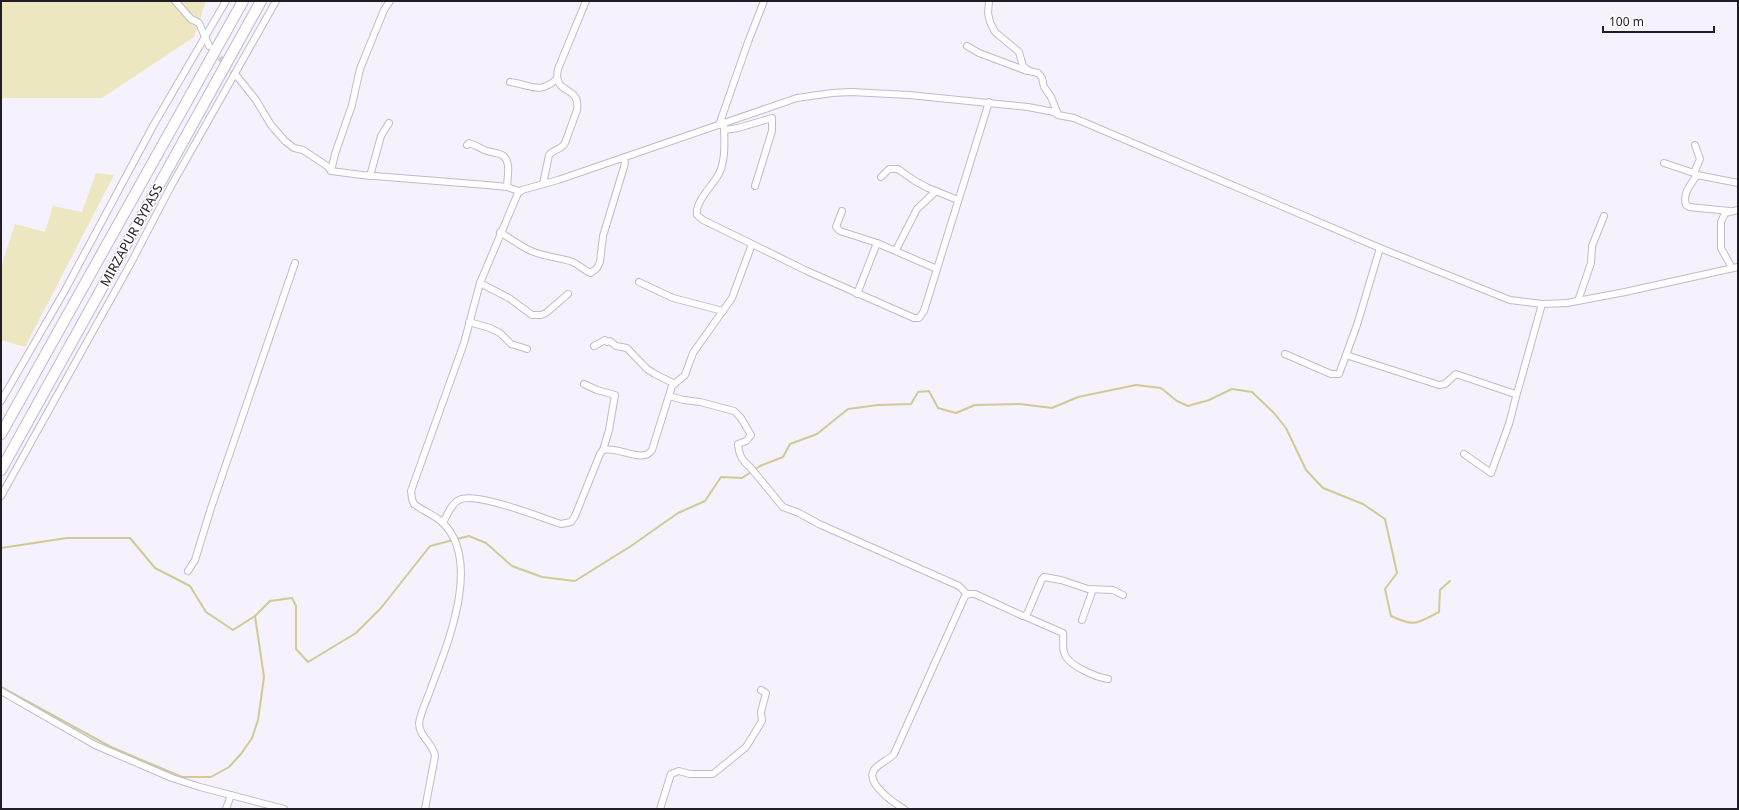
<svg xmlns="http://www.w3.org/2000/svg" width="1739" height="810" viewBox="0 0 1739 810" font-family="'Noto Sans',sans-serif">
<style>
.green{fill:#ece7c0}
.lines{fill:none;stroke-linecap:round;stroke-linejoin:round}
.stream{stroke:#d1ca94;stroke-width:2}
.minor-tunnel{stroke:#d5d1dc;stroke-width:6;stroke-dasharray:6 3;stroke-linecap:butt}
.minor-casing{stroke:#c1bacc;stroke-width:8}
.trunk-casing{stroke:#c1bacc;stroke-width:12}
.minor{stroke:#fff;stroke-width:6}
.trunk{stroke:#fff;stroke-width:10}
.labels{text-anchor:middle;stroke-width:3;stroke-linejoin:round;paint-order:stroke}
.street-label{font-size:13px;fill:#201d24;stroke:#fff}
</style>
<rect width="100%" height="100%" fill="#f5f1fd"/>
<!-- green -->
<g class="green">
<path d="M1,1H206L194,37L102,98H1Z"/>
<path d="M96,173L114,175L25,347L1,340V267L15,224L45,232L53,206L82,212Z"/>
</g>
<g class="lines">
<!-- stream -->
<g class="stream">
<path d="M1,548L67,538H130L155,568L190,586L206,612L233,630L255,616L270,601L292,598L296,606V649L308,662L356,633L381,608L430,546L469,536L486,543L512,566L542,577L575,581L631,546L678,513L705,501L721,477L742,478L760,466L783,457L790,444L817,434L848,409L878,405L911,404L918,392L929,391L938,408L956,413L975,405L1020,404L1052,408L1078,397L1136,385L1161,388L1177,401L1188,406L1209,400L1232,389L1252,392L1274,413L1286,428L1306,470L1323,488L1363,504L1385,519L1397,573L1385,589L1391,616C1415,627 1416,624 1439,612L1440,590L1450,581"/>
<path d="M1,687L111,747L182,777H211L229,767L241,754L252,738L258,720L264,677L255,616"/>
</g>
<!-- minor-tunnel -->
<path class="minor-tunnel" d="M213,51L236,75"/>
<!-- minor casing -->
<g class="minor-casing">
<g id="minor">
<path d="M175,1L191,19L199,23L209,46"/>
<path d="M989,1L988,13L990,22L995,32L1019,52L1023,66L1029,71L1038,73L1042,78L1044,87L1051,97L1058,114"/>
<path d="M967,46L979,53L1027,71"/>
<path d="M236,75L256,100L271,125L285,141L294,148L303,150L327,166L331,171L362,175L487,185L507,187L519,191"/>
<path d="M510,82C532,85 538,95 557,79"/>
<path d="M719,125L748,42L764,1"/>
<path d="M724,130L738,128L772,118V131L755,186"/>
<path d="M467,145L469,143C476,145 481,149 487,151C492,152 497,153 502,155C512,161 507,178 507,187"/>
<path d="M1695,145L1700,159L1694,173L1697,175L1738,183"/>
<path d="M1664,163L1694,173"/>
<path d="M331,171L335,154L352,105L360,69L384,10L390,1"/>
<path d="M1697,175C1691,184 1682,194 1686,205L1689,207L1729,211"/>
<path d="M370,176L381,136L389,123"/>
<path d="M881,177L889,169H898L915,181L928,188L958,200"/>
<path d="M543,184L549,155C554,149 561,150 565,143L577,110C581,84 552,96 558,69L586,1"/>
<path d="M842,211L836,227L840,231L877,243"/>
<path d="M500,232C509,238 518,244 527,249C540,256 556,257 570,261C579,264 583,270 591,273L597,268L600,262L603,236L624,167L625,162L623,158"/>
<path d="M752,244L807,271L914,318H919L924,311L937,269L989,102"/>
<path d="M896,250L917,209L936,191"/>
<path d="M1732,268L1721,248V222L1725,213L1738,210"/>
<path d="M639,282L673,298L723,311"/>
<path d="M480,283L509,298L532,315H541L546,313L568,294"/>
<path d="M857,294L877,243L937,269"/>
<path d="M1578,301L1591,263L1592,246L1604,216"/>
<path d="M469,322L490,328L500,333L511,344L527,349"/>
<path d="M594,346L605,340L607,342L610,341L616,346L627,348L647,369L655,374L675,384"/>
<path d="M1285,354L1331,374H1339L1357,325L1380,248"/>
<path d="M1346,355L1439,385L1445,384L1456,374L1515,394L1518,390L1542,304"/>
<path d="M584,384L597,390L615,395L609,430L603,450"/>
<path d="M669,396L684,400L700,402L734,411L741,418L751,435L746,441L738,444C739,454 741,460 750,467L783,507L799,513L819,524L959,586L967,594"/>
<path d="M1,401L64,292L153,126L226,1"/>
<path d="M1464,454L1491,473L1509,424L1517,393"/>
<path d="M1,496L132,261L170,188L276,1"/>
<path d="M443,523C447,515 451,504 459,500C475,491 542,518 561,524L571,522L575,516L600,454L603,450C619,446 643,464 652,450L672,386L685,375L693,353L732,298L752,244L703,220L697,215C695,202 711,187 717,177C727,162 724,139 724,122"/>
<path d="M188,571L195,560L211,508L295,263"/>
<path d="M1024,616L1063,633C1064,639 1062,646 1064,652C1066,665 1096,677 1108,679"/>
<path d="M1082,620L1092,592L1091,590"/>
<path d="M1,691L95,745L172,778L200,787L284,809"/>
<path d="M226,809L231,795"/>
<path d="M425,809L435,756C433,743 419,737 419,723C421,711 427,700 431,688C447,645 483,561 442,522C434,515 423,511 414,504L412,499L411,491L464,343L480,283L518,193L522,190L558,180L797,98L832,93L851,92L909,95L1028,107L1054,112L1058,115L1074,118L1380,248L1510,300L1542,304L1567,303L1625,292L1738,267"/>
<path d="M660,809L671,774L679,771L690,774H713L746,747L762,721L761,712L766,693L761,690"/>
<path d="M904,809C894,803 865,783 874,770C880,762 888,761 894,754L965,596L969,594H975L1023,616L1026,615L1028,612L1042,579L1044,577L1061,580L1088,589L1113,590L1123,595"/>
</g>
</g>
<!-- trunk casing -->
<g class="trunk-casing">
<g id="trunk">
<path d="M1,434L243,1"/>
<path d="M1,470L261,1"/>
</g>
</g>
<!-- minor -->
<use href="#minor" class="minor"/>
<!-- trunk -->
<use href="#trunk" class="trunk"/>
</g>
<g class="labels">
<!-- street labels -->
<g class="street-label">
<text transform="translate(131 235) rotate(-61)" y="5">MIRZAPUR BYPASS</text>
</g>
</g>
<!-- border -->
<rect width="1739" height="810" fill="none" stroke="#201d24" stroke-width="4"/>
<!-- scale -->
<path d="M1603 26v6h111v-6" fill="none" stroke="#201d24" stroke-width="2"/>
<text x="1609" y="26" font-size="12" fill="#201d24" stroke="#ffffff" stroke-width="3" paint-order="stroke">100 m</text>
</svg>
